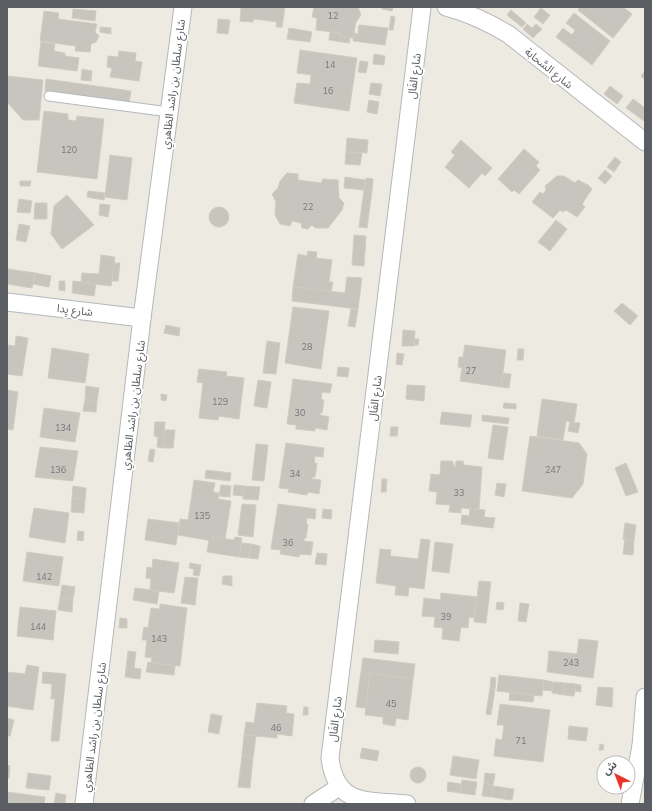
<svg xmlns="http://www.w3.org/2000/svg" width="652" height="811" viewBox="0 0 652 811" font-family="Mulish,'Noto Sans Arabic',sans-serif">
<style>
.building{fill:#c8c5be;stroke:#d2ccbf}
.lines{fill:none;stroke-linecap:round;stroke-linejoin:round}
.lane-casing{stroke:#b4b8bc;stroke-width:11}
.street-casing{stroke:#b4b8bc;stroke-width:19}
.lane{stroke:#fff;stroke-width:9}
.street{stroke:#fff;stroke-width:17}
.labels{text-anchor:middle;stroke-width:3.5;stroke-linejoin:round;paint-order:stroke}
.number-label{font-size:9px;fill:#76787a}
.street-label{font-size:11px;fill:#5a5e63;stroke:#fff}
</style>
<rect width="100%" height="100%" fill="#edeae1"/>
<!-- building -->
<g class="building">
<path d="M241,7H285L282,27H276L277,22L254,19L253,22L240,21Z"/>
<path d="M314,7H358L361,15L356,22L353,38L339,36L340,33L316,30L317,18L312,17Z"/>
<path d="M382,7H393L392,11L382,9Z"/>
<path d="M580,7H623L632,14L613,38L578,10Z"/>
<path d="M541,8L550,15L543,24L534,17Z"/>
<path d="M73,9L96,11L95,21L72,18Z"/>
<path d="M511,10L526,23L522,27L507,15Z"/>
<path d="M44,11L59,13L58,19L97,24L95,32L99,36L96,42L91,44L90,52L75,51L76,46L40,41Z"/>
<path d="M574,13L610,41L592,65L556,37L563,28L572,35L575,30L566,23Z"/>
<path d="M391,16L395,17L393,30H389Z"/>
<path d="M218,19L230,20L228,34L217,33Z"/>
<path d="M527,24L532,28L536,24L542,29L533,38L523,29Z"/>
<path d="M359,25L388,28L385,45L353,41L354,33L358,34Z"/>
<path d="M100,27L111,28V34L100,32Z"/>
<path d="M289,28L312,32L310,42L287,39Z"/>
<path d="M330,32L340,33L339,36L350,38L349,43L329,40Z"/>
<path d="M41,42L55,44L54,51L65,53V56L79,58L77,71L38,66Z"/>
<path d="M300,50L357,58L349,111L294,103L297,83L310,84L311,75L297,73Z"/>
<path d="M119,51L136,53L135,61L142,62L139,81L110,77L112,68L107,67L108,56L118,57Z"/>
<path d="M374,54L385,56L384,65L373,64Z"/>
<path d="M360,61L368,62L366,73L358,72Z"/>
<path d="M82,69L92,71L91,81L81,80Z"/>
<path d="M645,71V80L641,76Z"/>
<path d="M7,76L43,80L39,120H23L7,102Z"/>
<path d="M46,79L131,91L129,104L45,91Z"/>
<path d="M371,83L382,84L380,96L369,94Z"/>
<path d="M610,86L623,96L617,104L604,94Z"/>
<path d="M633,99L645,108L644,121L626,108Z"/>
<path d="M369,100L379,102L377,114L367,112Z"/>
<path d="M44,111L68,114V120L76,121L77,116L104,119L97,179L37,172Z"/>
<path d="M347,138L368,140L367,153L346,152Z"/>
<path d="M461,140L492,168L485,176L482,173L469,188L445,167L455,155L451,152Z"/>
<path d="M524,149L539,162L536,166L540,170L519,194L514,190L512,192L498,179Z"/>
<path d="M346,152L362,153L360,165L345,164Z"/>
<path d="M110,155L132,158L127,200L105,197Z"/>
<path d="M615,157L621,162L614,172L607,167Z"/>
<path d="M605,170L612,176L605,184L598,178Z"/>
<path d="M287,173L298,174V180L321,183L323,179L338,180L339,198L344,203L342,210L328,228H315L312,225L308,229L302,228L301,223L292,221L290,226L280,224L275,215L276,202L272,194L278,188L280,181Z"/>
<path d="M557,176H564L575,183L578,180L588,185L592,189L582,204L585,207L577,217L566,210L563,212L560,210L553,218L532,202L540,192L543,194L546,190L545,186Z"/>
<path d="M345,177L365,180L364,190L344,188Z"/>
<path d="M366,178L373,179L372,191L364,190Z"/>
<path d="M20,181H31L30,186H20Z"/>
<path d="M364,190L372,191L367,228L359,227Z"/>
<path d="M88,191L105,193L104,200L87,197Z"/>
<path d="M67,195L94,225L62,249L51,234L54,206Z"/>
<path d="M19,199L32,201L30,213L17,212Z"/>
<path d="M35,203H47V219H34Z"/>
<path d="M100,204L110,205L108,217L99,215Z"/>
<circle cx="219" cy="217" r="10"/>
<path d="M556,220L567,229L550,251L538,242Z"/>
<path d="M19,224L30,226L26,242L16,240Z"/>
<path d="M354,235L366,236L364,266L352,265Z"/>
<path d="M308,251L317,252L316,258L332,260L329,282H333L331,292L293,287L298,254L307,256Z"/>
<path d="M101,255L115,257L111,286L81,282L82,273L99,274Z"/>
<path d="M114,263H120L118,281H112Z"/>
<path d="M8,269L35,273L32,288L7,284Z"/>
<path d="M35,273L51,276L49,287L33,284Z"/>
<path d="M347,277L362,278L358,309L292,301L293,287L345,293Z"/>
<path d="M59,281H65V291L59,290Z"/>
<path d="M73,281L96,284L94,296L72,293Z"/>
<path d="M622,303L638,316L630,325L614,311Z"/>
<path d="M293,307L329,311L321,369L285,363Z"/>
<path d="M351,309H358L355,327L348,326Z"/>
<path d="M166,325L180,328L179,336L164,333Z"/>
<path d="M403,330L415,331L414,346H402Z"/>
<path d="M16,336L28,338L22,376L7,374V345L15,346Z"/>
<path d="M415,339H419L418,345H414Z"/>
<path d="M267,341L280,343L276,374L263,373Z"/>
<path d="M465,345L506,350L501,387L460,381L462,368L458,367L459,357H463Z"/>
<path d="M52,348L89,354L85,383L48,378Z"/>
<path d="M518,349H524L523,360H517Z"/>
<path d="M397,353L404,354L402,365L396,364Z"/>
<path d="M338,367L349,368L348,377L337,376Z"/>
<path d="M199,369L227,372L226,376L244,378L239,419L219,416L218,420L199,418L203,383L197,382Z"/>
<path d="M503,373L511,374L509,388L501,387Z"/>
<path d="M293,379L332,384L330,393L322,392L321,399L324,400L322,413H320V415L329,417L327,430L315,428V431L296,429V425L287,424Z"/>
<path d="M258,380L271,382L267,408L254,406Z"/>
<path d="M407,385L425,386L424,401L406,399Z"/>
<path d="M86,386L99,388L97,401L85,399Z"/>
<path d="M7,390L18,392L13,430L7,429Z"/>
<path d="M161,394L167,395L166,401L161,400Z"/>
<path d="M85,399L97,401L96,412L83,411Z"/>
<path d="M542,399L577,404L574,423L566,421L563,440L537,436Z"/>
<path d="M504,403L516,404V409L503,408Z"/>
<path d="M44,408L80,413L75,442L40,437Z"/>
<path d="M442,412L472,415L470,427L440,424Z"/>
<path d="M482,415L509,418L508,424L482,421Z"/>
<path d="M155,422H165L163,448L157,447L158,437L154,436Z"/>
<path d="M570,422L580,423L578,433L568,431Z"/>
<path d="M493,425L508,427L503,460L488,458Z"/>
<path d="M391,427H398L397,436H390Z"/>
<path d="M164,430H175L173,448H163Z"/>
<path d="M530,436L579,443L587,454L583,484L572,498L522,491Z"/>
<path d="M286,443L324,448L323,457L315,456L314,463H317L315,477H312V479L321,480L319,494L308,492L307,495L288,492L289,489L279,488Z"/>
<path d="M256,444L268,445L264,481L252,480Z"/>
<path d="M40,447L78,451L73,481L35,477Z"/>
<path d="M150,449L155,450L153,462L148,461Z"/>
<path d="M441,461H452L455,468L456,461H463L464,465L482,467L479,509L461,508V513L449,512L450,505L436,504L437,492L429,491L431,474L440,475Z"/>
<path d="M626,463L638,492L626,496L615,468Z"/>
<path d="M206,470L231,473L230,481L205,478Z"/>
<path d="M382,479H387L386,492H381Z"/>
<path d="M194,480L215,483L213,492L219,493L218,499L231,501L225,539L213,537V541L178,535L180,519L188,520Z"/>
<path d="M497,483L506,484L504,497L495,495Z"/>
<path d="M221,485L231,486L230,497L219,496Z"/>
<path d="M234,485L244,486L243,496L233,495Z"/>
<path d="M73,486L86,488L85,500L72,498Z"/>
<path d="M244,486L260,487L258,500L243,499Z"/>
<path d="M72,498L85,500L84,513L71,512Z"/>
<path d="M242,504L256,505L253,537L238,535Z"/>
<path d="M278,504L316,509L315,519L307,518L306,524L308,525L306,538H304V541L313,542L311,555L300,554L299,557L280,554L281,550L271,549Z"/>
<path d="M34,508L69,513L65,543L29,537Z"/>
<path d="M470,508L485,510L484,517L495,518L493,528L461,524L462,515L469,516Z"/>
<path d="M323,509L332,510L331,519L322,518Z"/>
<path d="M148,519L179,523L176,545L145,540Z"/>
<path d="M625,523L636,525L634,540L623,539Z"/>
<path d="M78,531L84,532L83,541L77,540Z"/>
<path d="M213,537L234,540L235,537L242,538L239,557L207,552L209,540L213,541Z"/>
<path d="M421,539L430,540L424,589L409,587L408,596L395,595L396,586L376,583L380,549L391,550L390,556L418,559Z"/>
<path d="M625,539L634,540L633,555L623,554Z"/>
<path d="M435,542L453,544L449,573L432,571Z"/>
<path d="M242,543L251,544L249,558L239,557Z"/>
<path d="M251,544L260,546L258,559L249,558Z"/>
<path d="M27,552L63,557L59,586L23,581Z"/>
<path d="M317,553L327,554L326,565L315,564Z"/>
<path d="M153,559L179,563L174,593L150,590L151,579L146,578L147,567L152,568Z"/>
<path d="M190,563L201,565L199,576L193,575L194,569L189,568Z"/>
<path d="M223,576H232V586L222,584Z"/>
<path d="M185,577L198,578L195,605L181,603Z"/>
<path d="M479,581L491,582L486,623L474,622Z"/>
<path d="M62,585L75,587L73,599L60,598Z"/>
<path d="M135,588L159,591L157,604L133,600Z"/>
<path d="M441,593L477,597L474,618L469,617L468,628L461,627L459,641L442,639L443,628L434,627L435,617L422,616L424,598L440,600Z"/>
<path d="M60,598L73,599L72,612L58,610Z"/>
<path d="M497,602L504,603L503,610L496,609Z"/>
<path d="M520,603L529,604L526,622L518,621Z"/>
<path d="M160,604L187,608L180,666L151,663L152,658L145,657L147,640H142L144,627L148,628L151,608L160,609Z"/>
<path d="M20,607L56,611L53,640L17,636Z"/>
<path d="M120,618L127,619V628H119Z"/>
<path d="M579,639L598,641L593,678L547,672L549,651L577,654Z"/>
<path d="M375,640L399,642L398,654L374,652Z"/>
<path d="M128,651L136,652L134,668L141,669L140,679L125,677Z"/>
<path d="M363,658L415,664L413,679L370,673L366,708L356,707Z"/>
<path d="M148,662L175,666L174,675L146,672Z"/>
<path d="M27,665L39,667L33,710L7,706L8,681L7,672L25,674Z"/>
<path d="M43,672L66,674L59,741H51L55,699H51L52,684L42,683Z"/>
<path d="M370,673L413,679L408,720L396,718L395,726L383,724V717L365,715Z"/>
<path d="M499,675L544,680L542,696L497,691Z"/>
<path d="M491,677L496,678L495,689L490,688Z"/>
<path d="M544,680L553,682L552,691L543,690Z"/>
<path d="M553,682L565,683L564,695L552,693Z"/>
<path d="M565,683L576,684L574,696L564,695Z"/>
<path d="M576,684L581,685V692L575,691Z"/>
<path d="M598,687L613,688L612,707L596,705Z"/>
<path d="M490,688L495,689L491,715L486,714Z"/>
<path d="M510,692L534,695L533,702L509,700Z"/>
<path d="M257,703L287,706L286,713L294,714L292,736L277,734V738L244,735L246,722L254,723Z"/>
<path d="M500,704L550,710L543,762L494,756L496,739L502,740L504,725H497Z"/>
<path d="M304,707H308V715H303Z"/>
<path d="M211,714L222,716L219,734L208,732Z"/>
<path d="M7,718L14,720L10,736H7Z"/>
<path d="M569,726L588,728L586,741L568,739Z"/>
<path d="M244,735L256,736L253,758L242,756Z"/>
<path d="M600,744L604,745L603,750H599Z"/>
<path d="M362,748L379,751L377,761L360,758Z"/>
<path d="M242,756L253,758L250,788L238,787Z"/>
<path d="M453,756L479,760L476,779L450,775Z"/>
<path d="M7,765L10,766L9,778H7Z"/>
<circle cx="418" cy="775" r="8"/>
<path d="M28,773L51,776L49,790L26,788Z"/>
<path d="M485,773L495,774L493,785L484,783Z"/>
<path d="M462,780L477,782L475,795L460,793Z"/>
<path d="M448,782L461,784L460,793L447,791Z"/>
<path d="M484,783L493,785L492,797L482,796Z"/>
<path d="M493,786L506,788L504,799L492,797Z"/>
<path d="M506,788L514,789L512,800L504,799Z"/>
<path d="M7,792L45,797L44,804H7Z"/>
<path d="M56,793L66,795L65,804H54Z"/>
</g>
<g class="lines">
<!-- lane casing -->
<g class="lane-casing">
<path id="lane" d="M49,96L169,112"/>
</g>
<!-- street casing -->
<g class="street-casing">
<g id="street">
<path d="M446,7C469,13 488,22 508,34L645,142"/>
<path d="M7,302L142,318"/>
<path d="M641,746L645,697"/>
<path d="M84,804L142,318L183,7"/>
<path d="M313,804L339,787"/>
<path d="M407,804C368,800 336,807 330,758L422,7"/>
<path d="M630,804L641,746L645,739"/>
</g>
</g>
<!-- lane -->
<use href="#lane" class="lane"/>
<!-- street -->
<use href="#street" class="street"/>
</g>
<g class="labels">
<!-- number labels -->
<g class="number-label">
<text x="333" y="19">12</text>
<text x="330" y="68">14</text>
<text x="328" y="94">16</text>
<text x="69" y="153">120</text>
<text x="308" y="210">22</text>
<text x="307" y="350">28</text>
<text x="471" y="374">27</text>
<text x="220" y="405">129</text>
<text x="300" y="416">30</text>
<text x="63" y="431">134</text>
<text x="58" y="473">136</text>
<text x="553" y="473">247</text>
<text x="295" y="477">34</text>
<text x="459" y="496">33</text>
<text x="202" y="519">135</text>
<text x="288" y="546">36</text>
<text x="44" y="580">142</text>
<text x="446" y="620">39</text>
<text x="38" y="630">144</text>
<text x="159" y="642">143</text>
<text x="571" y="666">243</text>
<text x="391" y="707">45</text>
<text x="276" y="731">46</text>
<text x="521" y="744">71</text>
</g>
<!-- street labels -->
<g class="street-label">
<text transform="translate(549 68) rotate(39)" y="4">شارع السَّحابة</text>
<text transform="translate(414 76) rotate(-83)" y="4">شارع الفَال</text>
<text transform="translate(173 84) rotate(-83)" y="4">شارع سلطان بن راشد الظاهري</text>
<text transform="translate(75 310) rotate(7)" y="4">شارع يِدا</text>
<text transform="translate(375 398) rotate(-83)" y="4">شارع الفَال</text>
<text transform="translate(133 405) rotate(-83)" y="4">شارع سلطان بن راشد الظاهري</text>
<text transform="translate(335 719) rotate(-83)" y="4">شارع الفَال</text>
<text transform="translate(94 727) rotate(-83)" y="4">شارع سلطان بن راشد الظاهري</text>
</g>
</g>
<!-- border -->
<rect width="652" height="811" fill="none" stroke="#5a5e63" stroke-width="16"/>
<!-- north arrow -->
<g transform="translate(616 775) rotate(318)"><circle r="19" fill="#ffffff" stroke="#bdbfc1"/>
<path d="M0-3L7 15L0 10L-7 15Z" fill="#ed3428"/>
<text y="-6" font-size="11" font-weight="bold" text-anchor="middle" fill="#5a5e63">ش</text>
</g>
</svg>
